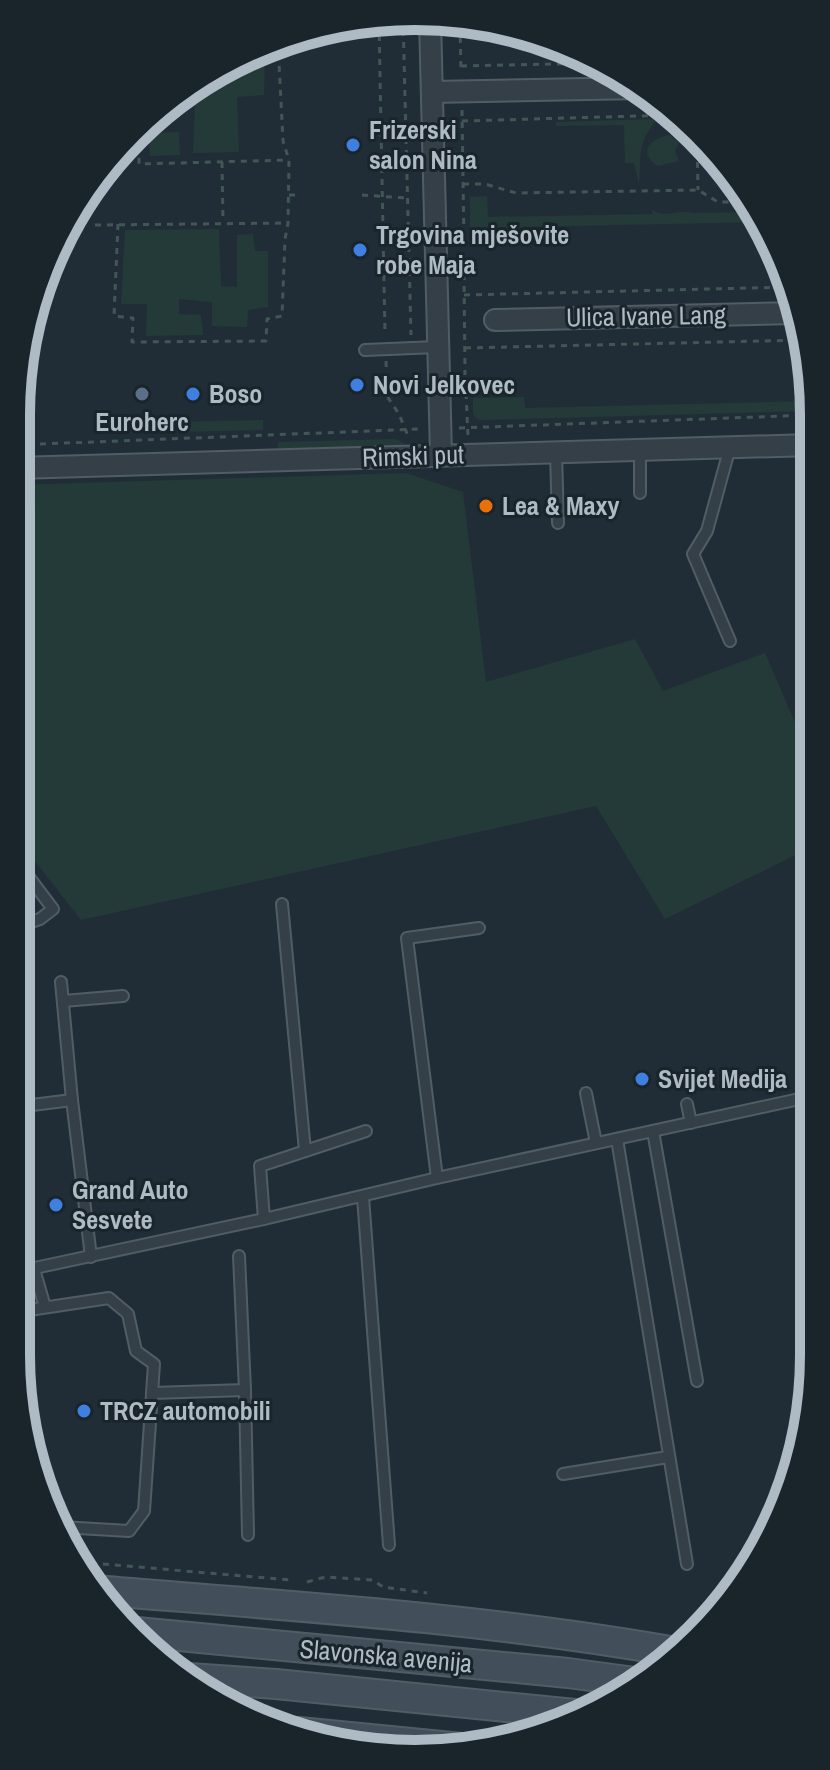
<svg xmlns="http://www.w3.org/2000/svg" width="830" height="1770" viewBox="0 0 830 1770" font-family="'Archivo Narrow',sans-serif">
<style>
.green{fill:#243a38}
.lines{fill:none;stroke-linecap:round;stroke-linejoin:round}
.lane-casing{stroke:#515d65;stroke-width:14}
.street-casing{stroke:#515d65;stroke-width:24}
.secondary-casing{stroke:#515d65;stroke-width:32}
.path{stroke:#425656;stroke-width:3;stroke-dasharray:6 6;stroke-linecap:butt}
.lane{stroke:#343f47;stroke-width:10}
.street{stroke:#343f47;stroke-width:20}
.secondary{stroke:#424e5a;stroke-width:28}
.shop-dot{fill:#3f7fe0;stroke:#1a242b;stroke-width:3}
.service-dot{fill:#5c6f8a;stroke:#1a242b;stroke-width:3}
.food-dot{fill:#e8710a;stroke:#1a242b;stroke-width:3}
.labels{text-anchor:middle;stroke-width:6;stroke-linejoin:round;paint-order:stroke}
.poi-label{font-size:26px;font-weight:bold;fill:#aebac4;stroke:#1a242b;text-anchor:start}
.street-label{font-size:26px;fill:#aebac4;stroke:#1a242b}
.rim{fill:none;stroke:#aebac4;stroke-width:10}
</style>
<rect width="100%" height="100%" fill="#212d36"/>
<!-- green -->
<g class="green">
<path d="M258,49L265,50L264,95L237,97L239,152L193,153L195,104L179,102Z"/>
<path d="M654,119L657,120C635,145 642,158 639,184L634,163H625L624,125L556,126V122Z"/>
<path d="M151,121V133L179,132L180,155L150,156L149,138H133V132Z"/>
<path d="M669,135L679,142L675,152L679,161L658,166C637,152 650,139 669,135Z"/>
<path d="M487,196L488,217L653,214L652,210C667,219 679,208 692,213L754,212L760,222L470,228V197Z"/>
<path d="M219,229L221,286L237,287V235L253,234L255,251H268V307L248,310L247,327L212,326V302L179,299V314L201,315L203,335L146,336L147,304H121L125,230Z"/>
<path d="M524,397L525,408L811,401V411L482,420L477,419L473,414V398Z"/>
<path d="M263,420V430L129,433V423Z"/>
<path d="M396,439L405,444C365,454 319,449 278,448V442Z"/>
<path d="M406,473L463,492L486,682L635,639L663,691L765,653L812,762V847L665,919L596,806L81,920L16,837V485Z"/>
</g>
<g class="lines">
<!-- lane casing -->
<g class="lane-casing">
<g id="lane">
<path d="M365,350L437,347"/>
<path d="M556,452L558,523"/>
<path d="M640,493V449"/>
<path d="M730,641L693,554L707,531L730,447"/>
<path d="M282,904L305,1151"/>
<path d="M16,927L40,919L53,909L16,860"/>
<path d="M61,982L72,1100L91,1257"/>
<path d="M63,1001L123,996"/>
<path d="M586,1093L596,1143"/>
<path d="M687,1104L691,1123"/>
<path d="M16,1107L72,1100"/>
<path d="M653,1131L697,1381"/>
<path d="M617,1139L687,1564"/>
<path d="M437,1178L407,938L479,928"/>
<path d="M363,1197L389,1545"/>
<path d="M264,1219L260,1166L366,1131"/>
<path d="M34,1269L45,1307"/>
<path d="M16,1272L264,1219L437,1178L813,1096"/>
<path d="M16,1312L109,1298L128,1314L136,1351L154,1364L144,1511L129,1531L61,1527"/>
<path d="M245,1390L248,1535"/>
<path d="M152,1393L245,1390L239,1256"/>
<path d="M563,1474L668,1457"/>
</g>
</g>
<!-- street casing -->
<g class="street-casing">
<g id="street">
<path d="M430,19L441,455"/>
<path d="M432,92L640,88"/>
<path d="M495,320L797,313"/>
<path d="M16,468L811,445"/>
</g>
</g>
<!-- secondary casing -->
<g class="secondary-casing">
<g id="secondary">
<path d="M94,1590C289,1606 484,1618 676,1652"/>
<path d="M137,1632L568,1673L635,1682"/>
<path d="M189,1678L276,1684L585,1715"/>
<path d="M299,1732L472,1749"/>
</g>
</g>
<!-- path -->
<g class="path">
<path d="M403,18L411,335"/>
<path d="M379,23L385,334"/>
<path d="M460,25L461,73"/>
<path d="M461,66L597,63"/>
<path d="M462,110L464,245"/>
<path d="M462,121L674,115"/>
<path d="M697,138L698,190"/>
<path d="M125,146L139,148V164L289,160"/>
<path d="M222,162L223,222"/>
<path d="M463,184H485L516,193L698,190L718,202H749"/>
<path d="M289,195H299"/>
<path d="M362,195L406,198"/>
<path d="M118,224L114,316L133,318L132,342L266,341L267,319L282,316L285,239L288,223L289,160L283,141L278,43"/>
<path d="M95,225L288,223"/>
<path d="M464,274L465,375"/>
<path d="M464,295L790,287"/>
<path d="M465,348L805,340"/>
<path d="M386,361L387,396L399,414L408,436"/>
<path d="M466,393L468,437"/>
<path d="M459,428L811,415"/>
<path d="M16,445L420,429"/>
<path d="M79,1562L291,1580"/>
<path d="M307,1582L325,1577L373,1580L383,1587L427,1593"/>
<path d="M688,1631L700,1633"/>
</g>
<!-- lane -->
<use href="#lane" class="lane"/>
<!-- street -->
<use href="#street" class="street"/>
<!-- secondary -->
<use href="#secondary" class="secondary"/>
</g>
<!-- markers -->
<g class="shop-dot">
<circle cx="353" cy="145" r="8"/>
<circle cx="360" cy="250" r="8"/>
<circle cx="357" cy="385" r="8"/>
<circle cx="193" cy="394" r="8"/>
<circle cx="642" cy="1079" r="8"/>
<circle cx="56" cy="1205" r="8"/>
<circle cx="84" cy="1411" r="8"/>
</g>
<circle class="service-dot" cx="142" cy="394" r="8"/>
<circle class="food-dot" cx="486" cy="506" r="8"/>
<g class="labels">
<!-- poi labels -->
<g class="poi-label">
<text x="369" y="139">Frizerski<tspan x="369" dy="30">salon Nina</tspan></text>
<text x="376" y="244">Trgovina mješovite<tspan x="376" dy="30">robe Maja</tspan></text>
<text x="373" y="394">Novi Jelkovec</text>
<text x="209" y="403">Boso</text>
<text x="142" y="431" text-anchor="middle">Euroherc</text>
<text x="502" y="515">Lea &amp; Maxy</text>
<text x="658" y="1088">Svijet Medija</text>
<text x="72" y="1199">Grand Auto<tspan x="72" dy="30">Sesvete</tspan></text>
<text x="100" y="1420">TRCZ automobili</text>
</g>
<!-- street labels -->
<g class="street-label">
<text transform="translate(646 316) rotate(-1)" y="9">Ulica Ivane Lang</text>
<text transform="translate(413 456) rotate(-2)" y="9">Rimski put</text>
<text transform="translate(386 1656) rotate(5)" y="9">Slavonska avenija</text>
</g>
</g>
<!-- crop -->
<path d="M0 0H830V1770H0ZM415 30H415A385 385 0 0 1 800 415V1355A385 385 0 0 1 415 1740H415A385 385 0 0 1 30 1355V415A385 385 0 0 1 415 30Z" fill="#1a242b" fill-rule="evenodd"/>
<path class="rim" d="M415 30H415A385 385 0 0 1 800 415V1355A385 385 0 0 1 415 1740H415A385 385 0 0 1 30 1355V415A385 385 0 0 1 415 30Z"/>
</svg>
